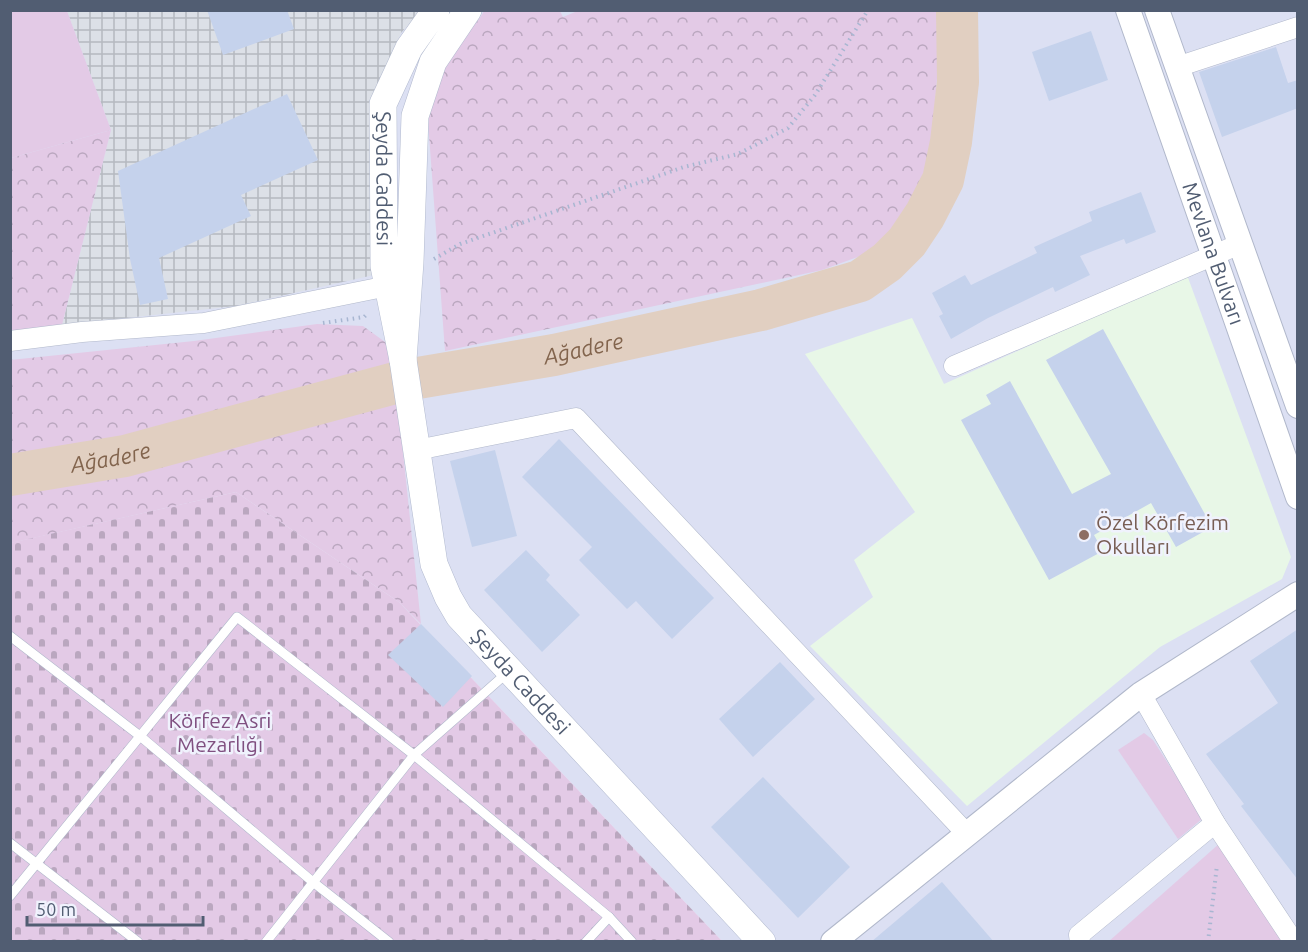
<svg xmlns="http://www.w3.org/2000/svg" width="1308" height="952" viewBox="0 0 1308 952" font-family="Ubuntu,sans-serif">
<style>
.residential{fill:#dce0f3}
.industrial{fill:url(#industrial-grid)}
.education{fill:#e8f7e7}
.grass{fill:#e3cae6}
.forest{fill:url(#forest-crowns)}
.cemetery{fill:url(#cemetery-stones)}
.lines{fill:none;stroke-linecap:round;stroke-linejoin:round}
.river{stroke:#e1cfc1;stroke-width:42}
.building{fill:#c5d2ec}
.service-casing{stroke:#b1b8cb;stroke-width:10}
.minor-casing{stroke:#b1b8cb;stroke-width:21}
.tertiary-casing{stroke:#b1b8cb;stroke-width:26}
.secondary-casing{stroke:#b2bacf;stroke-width:28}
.path{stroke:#a8b6d1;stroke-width:4;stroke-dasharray:1.5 4.5;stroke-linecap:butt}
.service{stroke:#fff;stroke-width:9}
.minor{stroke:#fff;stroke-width:20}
.tertiary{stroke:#fff;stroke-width:24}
.secondary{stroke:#fff;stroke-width:27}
.education-dot{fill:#8d6e63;stroke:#f0f2fd;stroke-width:2}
.labels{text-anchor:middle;stroke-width:5;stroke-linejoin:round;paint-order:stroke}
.street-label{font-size:21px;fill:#515d72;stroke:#f0f2fd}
.education-label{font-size:21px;fill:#785e54;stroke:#f0f2fd;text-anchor:start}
.park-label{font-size:21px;fill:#805081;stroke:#f0f2fd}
.water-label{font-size:22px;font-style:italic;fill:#82644d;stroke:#f0f2fd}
</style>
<defs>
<pattern id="industrial-grid" width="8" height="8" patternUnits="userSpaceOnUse" patternTransform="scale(1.5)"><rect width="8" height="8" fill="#dce0e7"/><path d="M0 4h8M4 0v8" fill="none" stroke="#b5b9c0"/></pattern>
<pattern id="forest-crowns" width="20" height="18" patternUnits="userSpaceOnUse" patternTransform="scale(1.5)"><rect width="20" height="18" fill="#e3cae6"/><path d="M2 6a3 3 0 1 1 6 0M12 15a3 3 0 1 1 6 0" fill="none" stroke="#baa7bf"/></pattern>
<pattern id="cemetery-stones" width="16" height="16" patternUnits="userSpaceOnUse" patternTransform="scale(1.5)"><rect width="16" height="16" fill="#e3cae6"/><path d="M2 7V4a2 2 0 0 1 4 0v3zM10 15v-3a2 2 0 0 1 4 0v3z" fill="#baa7bf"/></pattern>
</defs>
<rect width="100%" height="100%" fill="#eaecfa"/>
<!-- residential -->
<path class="residential" d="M10,11H1297V941H722L399,602L236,492L11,543Z"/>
<!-- industrial -->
<path class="industrial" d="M67,11H421L401,33L376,96L374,275L236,306L62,325L111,130Z"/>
<!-- education -->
<path class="education" d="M1187,275L1291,557L1282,579L1160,647L967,806L810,646L873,597L854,560L915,512L805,354L912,318L944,384Z"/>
<!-- grass -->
<g class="grass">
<path d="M11,11H67L111,130L11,158Z"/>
<path d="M1144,733L1153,740L1203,818L1178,839L1118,750Z"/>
<path d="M1220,843L1284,942H1108Z"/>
</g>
<!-- forest -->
<g class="forest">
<path d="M580,10L939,11L940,41L931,154L907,214L874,251L822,270L445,351L427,108C435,86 443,63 458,44C467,32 477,24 484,11H560L563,17Z"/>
<path d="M111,130L62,325L11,333V158Z"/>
<path d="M317,324L363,326L392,347L421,624L399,602L236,492L11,543L10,360L194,341Z"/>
</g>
<!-- cemetery -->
<path class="cemetery" d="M236,492L399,602L722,941H11L10,543Z"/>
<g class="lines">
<!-- river -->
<path class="river" id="s1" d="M10,475L125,456L406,380L554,355L761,310L860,281L887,262L907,242L925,215L943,180L951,142L958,82L957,10"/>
</g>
<!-- building -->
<g class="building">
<path d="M207,10H287L294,29L223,55Z"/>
<path d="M1091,31L1108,80L1049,101L1032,52Z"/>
<path d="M1276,47L1288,83L1298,80V108L1222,137L1199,72Z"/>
<path d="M287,94L318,160L241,195L251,216L159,258L168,299L140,305L130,259L118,171Z"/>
<path d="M1141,192L1156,232L1126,244L1124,239L1080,256L1090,275L1055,292L1053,287L988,318L951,339L939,316L943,314L932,293L965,275L971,285L1037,253L1034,247L1092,221L1089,212Z"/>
<path d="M1103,329L1212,527L1176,547L1151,503L1094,535L1103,551L1049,580L961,420L991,404L986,395L1010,381L1072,494L1111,474L1046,360Z"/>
<path d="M559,439L714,598L672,639L636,601L627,609L579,560L592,547L522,477Z"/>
<path d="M495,450L517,536L472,547L450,461Z"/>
<path d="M526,550L550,575L546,580L580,615L542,652L484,590Z"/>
<path d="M421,624L472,676L443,707L388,655Z"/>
<path d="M1298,629V880L1241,806L1244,804L1206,754L1278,703L1250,661Z"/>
<path d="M780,662L815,699L753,757L719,719Z"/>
<path d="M763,777L850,867L798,918L711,827Z"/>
<path d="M942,882L994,942H871Z"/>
</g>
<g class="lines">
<!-- service casing -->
<g class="service-casing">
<g id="service">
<path d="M10,636L140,736L313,882L389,942"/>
<path d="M10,843L138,942"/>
<path d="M10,896L237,617L414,755L609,917"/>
<path d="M266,942L414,755L508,672"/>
<path d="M586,942L609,917L632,942"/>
</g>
</g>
<!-- minor casing -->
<g class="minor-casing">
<g id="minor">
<path d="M1177,67L1298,27"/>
<path d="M10,341L82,332L204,323L388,286L396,277"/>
<path d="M954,366L1240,244"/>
<path d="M417,450L576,418L966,833"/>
<path d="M1141,694L1215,823L1294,942"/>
<path d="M1080,942L1079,935L1215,823"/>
</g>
</g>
<!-- tertiary casing -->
<g class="tertiary-casing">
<g id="tertiary">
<path id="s2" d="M1128,10L1298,497"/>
<path d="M1157,10L1298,406"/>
<path d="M833,942L1141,694L1298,594"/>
</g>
</g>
<!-- secondary casing -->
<g class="secondary-casing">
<g id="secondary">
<path id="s3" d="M436,10L409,48L383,104L384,266L403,360L410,262L415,116L433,62L468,10"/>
<path id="s4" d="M403,360L434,564L448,597L459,616L762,942"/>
</g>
</g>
<!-- path -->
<g class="path">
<path d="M434,259L460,244L684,167L738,154L788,128L815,95L868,10"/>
<path d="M323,323L364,317L368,313"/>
<path d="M1208,942L1217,865"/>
</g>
<!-- service -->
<use href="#service" class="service"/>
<!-- minor -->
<use href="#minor" class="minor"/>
<!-- tertiary -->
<use href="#tertiary" class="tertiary"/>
<!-- secondary -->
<use href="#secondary" class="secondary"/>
</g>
<!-- markers -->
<circle class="education-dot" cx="1084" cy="535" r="6"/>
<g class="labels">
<!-- street labels -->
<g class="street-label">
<text dy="7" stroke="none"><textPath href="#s3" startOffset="183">Şeyda Caddesi</textPath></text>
<text dy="7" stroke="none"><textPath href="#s2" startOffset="258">Mevlana Bulvarı</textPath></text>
<text dy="7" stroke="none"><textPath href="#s4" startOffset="354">Şeyda Caddesi</textPath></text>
</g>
<!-- education labels -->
<g class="education-label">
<text x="1096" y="530">Özel Körfezim<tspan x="1096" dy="24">Okulları</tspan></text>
</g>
<!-- park labels -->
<g class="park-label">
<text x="220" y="728">Körfez Asri<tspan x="220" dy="24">Mezarlığı</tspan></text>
</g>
<!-- water labels -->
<g class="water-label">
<text dy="8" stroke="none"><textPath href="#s1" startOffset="588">Ağadere</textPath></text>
<text dy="8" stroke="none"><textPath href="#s1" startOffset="102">Ağadere</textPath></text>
</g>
</g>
<!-- border -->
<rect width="1308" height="952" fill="none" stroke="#515d72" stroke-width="24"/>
<!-- scale -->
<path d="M27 916v9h176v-9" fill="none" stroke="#515d72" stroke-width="3"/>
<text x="36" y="916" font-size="18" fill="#515d72" stroke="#f0f2fd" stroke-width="4.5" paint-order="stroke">50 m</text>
</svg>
